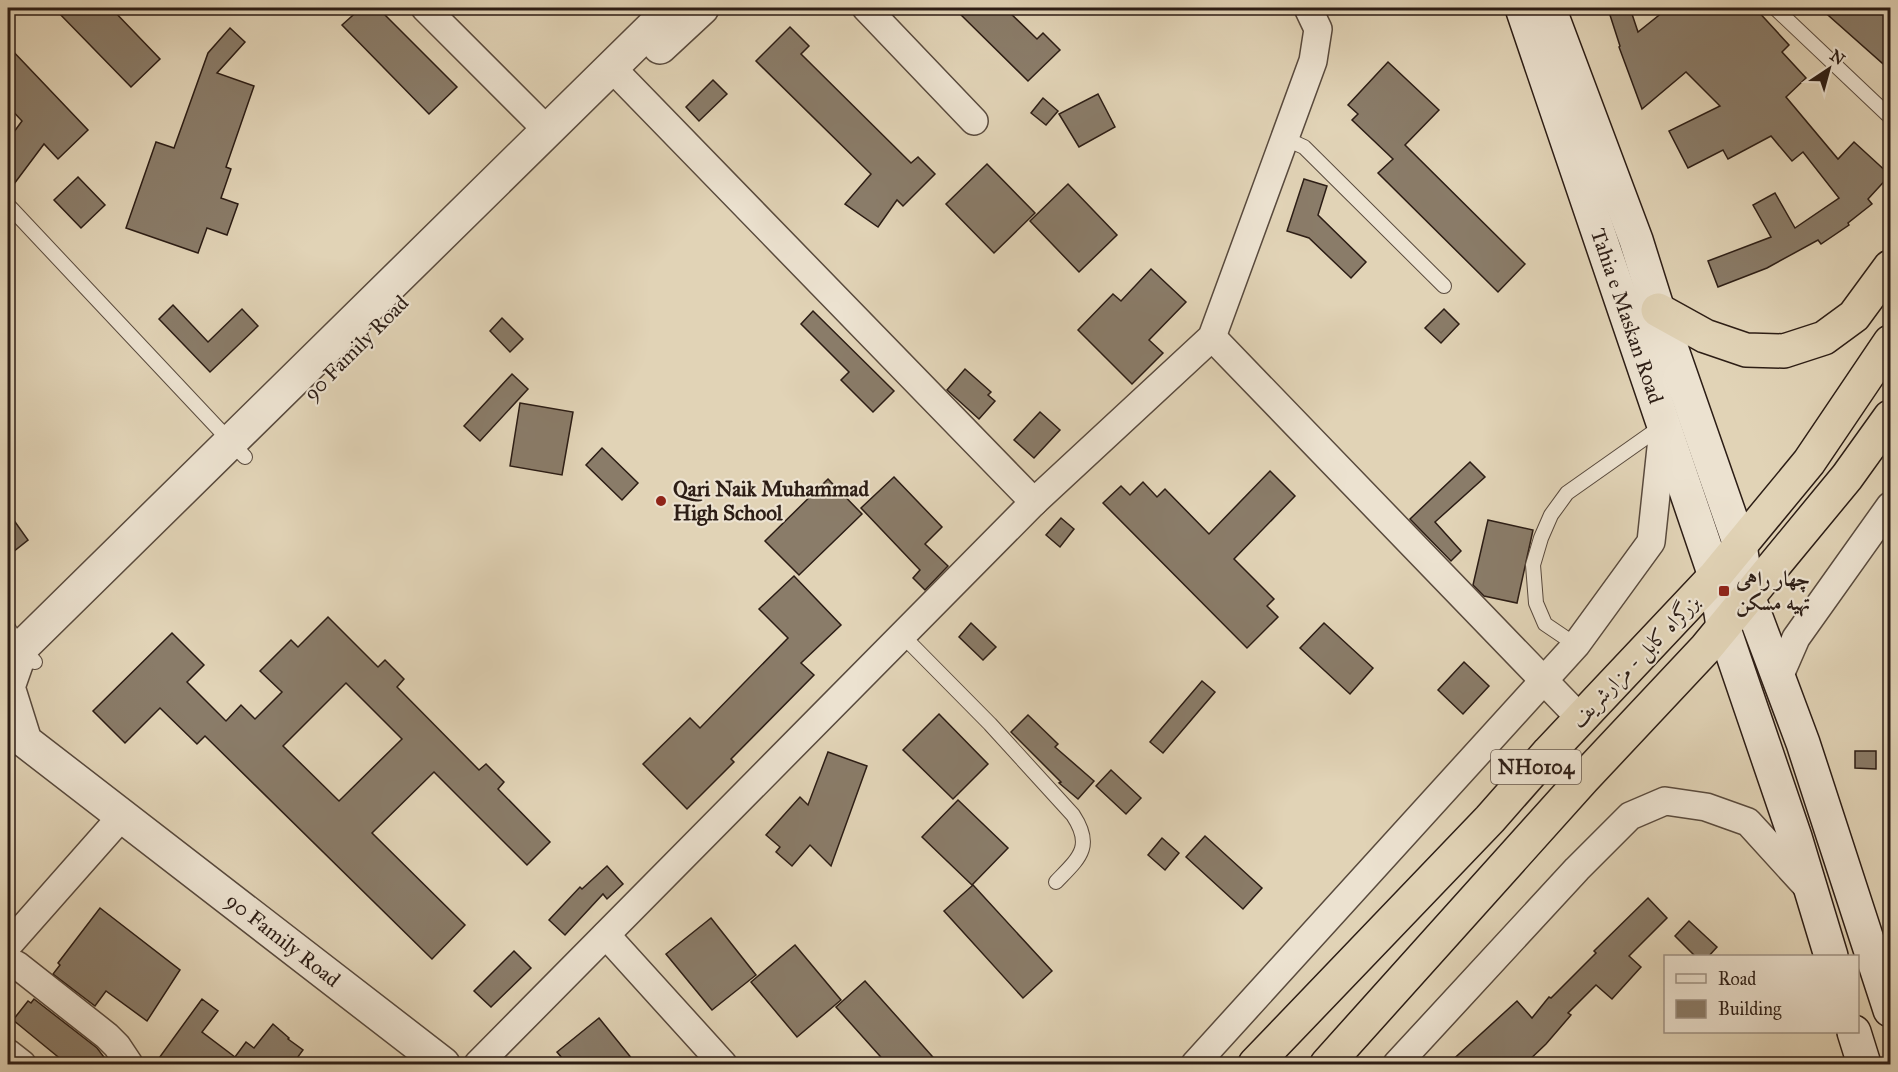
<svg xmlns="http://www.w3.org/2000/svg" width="1898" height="1072" viewBox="0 0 1898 1072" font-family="'IM FELL Great Primer',Amiri,serif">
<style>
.building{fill:#8a7c69;stroke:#2c1d15;stroke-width:1.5;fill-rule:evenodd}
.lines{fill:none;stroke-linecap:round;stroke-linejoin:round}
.service-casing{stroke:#594a3d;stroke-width:16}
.minor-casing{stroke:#594a3d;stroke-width:30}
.tertiary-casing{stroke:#594a3d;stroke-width:36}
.secondary-casing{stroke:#2c1d15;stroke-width:36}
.trunk-casing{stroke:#2c1d15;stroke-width:36}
.service{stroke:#ece2d0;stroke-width:14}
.minor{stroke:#ece2d0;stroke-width:27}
.tertiary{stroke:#ece2d0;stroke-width:33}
.secondary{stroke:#ece2d0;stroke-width:33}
.trunk{stroke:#e1d3b6;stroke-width:33}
.poi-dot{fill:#8f2418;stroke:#ece2d0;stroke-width:2}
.labels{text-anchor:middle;stroke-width:4.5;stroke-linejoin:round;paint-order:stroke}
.shield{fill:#ece2d0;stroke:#66584d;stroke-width:1.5}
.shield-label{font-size:20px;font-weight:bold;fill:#2c1d15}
.street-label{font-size:21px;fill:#2c1d15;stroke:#ece2d0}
.poi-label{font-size:21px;font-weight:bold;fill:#2c1d15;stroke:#ece2d0;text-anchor:start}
</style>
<rect width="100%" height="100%" fill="#e1d3b6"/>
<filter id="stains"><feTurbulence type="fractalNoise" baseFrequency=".00333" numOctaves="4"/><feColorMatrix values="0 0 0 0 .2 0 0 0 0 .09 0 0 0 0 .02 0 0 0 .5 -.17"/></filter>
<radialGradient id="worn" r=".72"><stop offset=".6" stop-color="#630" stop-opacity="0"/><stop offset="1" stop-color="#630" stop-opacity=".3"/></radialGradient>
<!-- building -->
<g class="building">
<path d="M54,8H111L160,59L131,87Z"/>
<path d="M361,8H378L457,87L429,114L342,25Z"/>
<path d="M954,8H1005L1037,39L1043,33L1060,50L1028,81Z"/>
<path d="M1625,8H1630L1638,32L1668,8H1755L1789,45L1782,52L1806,78L1786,97L1838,159L1854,142L1890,175L1868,199L1872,204L1848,223L1849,225L1821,244L1818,240L1767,268L1718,287L1708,261L1771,237L1753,205L1775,193L1795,228L1839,198L1803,152L1792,161L1771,136L1728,159L1723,150L1688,168L1669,131L1720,106L1686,72L1642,109L1619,47L1620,46L1609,12Z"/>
<path d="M1820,8H1890V70Z"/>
<path d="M790,27L809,46L801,54L911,163L918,157L935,174L903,206L897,200L878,227L845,204L871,174L756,61Z"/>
<path d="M230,28L245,42L217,73L254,86L226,167L231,169L221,198L238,204L227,235L207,228L198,253L126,228L156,142L174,148L208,53Z"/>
<path d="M8,46L88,130L58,159L44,144L8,192V140L22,121L8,106Z"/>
<path d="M1388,62L1439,110L1405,145L1525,264L1498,292L1378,173L1393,159L1352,120L1358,114L1348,105Z"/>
<path d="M713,80L727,94L699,121L686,107Z"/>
<path d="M1098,94L1115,127L1079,147L1059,114Z"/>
<path d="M1043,98L1058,111L1046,125L1031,113Z"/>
<path d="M987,164L1035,213L994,253L946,204Z"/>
<path d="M78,177L105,205L81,228L54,200Z"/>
<path d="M1304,179L1327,186L1318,215L1366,262L1351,278L1309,238L1287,231Z"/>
<path d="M1068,184L1117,235L1079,272L1030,221Z"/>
<path d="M1151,269L1186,302L1149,340L1163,353L1132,384L1078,330L1113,294L1121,301Z"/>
<path d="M173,305L208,342L242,309L258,326L210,372L159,319Z"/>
<path d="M1444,309L1459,324L1441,343L1425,328Z"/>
<path d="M813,311L894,391L873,412L841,380L849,372L801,324Z"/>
<path d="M502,318L523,339L510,352L490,331Z"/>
<path d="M965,369L991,392L988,395L995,401L979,419L947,390Z"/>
<path d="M512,374L528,389L480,441L464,426Z"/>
<path d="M520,403L573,412L562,475L510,466Z"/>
<path d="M1040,412L1060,430L1034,458L1014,440Z"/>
<path d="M602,448L638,483L622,500L586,465Z"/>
<path d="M1470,462L1485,477L1435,522L1461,551L1451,561L1410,519Z"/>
<path d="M1270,471L1295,496L1234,559L1274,599L1267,606L1278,617L1247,648L1103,503L1121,486L1130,495L1143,482L1157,497L1165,489L1209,534Z"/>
<path d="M894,477L942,527L925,544L948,566L925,590L913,578L920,570L861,508Z"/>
<path d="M828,479L862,514L799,575L765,541Z"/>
<path d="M8,512L28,540L8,556Z"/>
<path d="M1061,518L1074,529L1060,547L1046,535Z"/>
<path d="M1488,520L1533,530L1517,603L1484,596L1473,585Z"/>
<path d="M794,576L841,625L801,663L814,675L731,759L734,762L687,809L643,764L690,718L700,728L788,638L759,609Z"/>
<path d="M328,617L378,667L385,660L404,679L397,687L479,770L486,764L504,782L498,789L550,842L527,865L434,772L372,833L465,925L432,959L205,736L197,744L160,708L125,743L93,711L172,633L204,665L187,682L226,721L241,705L255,719L282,692L260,671L291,640L298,647ZM346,683L402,739L339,801L283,746Z"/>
<path d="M971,623L996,647L983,660L959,637Z"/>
<path d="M1324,623L1373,668L1350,694L1300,648Z"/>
<path d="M1464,662L1489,686L1463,714L1438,690Z"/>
<path d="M1202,681L1215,692L1163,753L1150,742Z"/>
<path d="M939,714L988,764L953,799L903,750Z"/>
<path d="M1028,715L1058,744L1055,747L1094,781L1078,799L1059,783L1061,782L1011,732Z"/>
<path d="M1855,751H1876V769L1855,768Z"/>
<path d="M828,752L867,766L831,866L810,845L792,866L776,852L780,847L766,835L800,797L808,805Z"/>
<path d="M1111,770L1141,798L1126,814L1096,786Z"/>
<path d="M958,800L1008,848L972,885L922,837Z"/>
<path d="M1205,836L1262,888L1243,909L1186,857Z"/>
<path d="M1162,838L1179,853L1165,870L1148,855Z"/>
<path d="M607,866L623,884L607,899L603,894L565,935L549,920L580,887L582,889Z"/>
<path d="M973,885L1052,971L1023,998L944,911Z"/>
<path d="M1648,898L1667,918L1629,956L1641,967L1612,999L1596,985L1568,1013L1571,1015L1546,1044L1524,1065H1447L1517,1001L1532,1018L1549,997L1551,998L1596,953L1594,951Z"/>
<path d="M100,908L180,970L147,1021L106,991L95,1006L53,974L60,965L58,963Z"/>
<path d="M711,918L756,975L712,1010L666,954Z"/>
<path d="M1689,921L1717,947L1708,957H1696L1675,936Z"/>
<path d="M795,945L841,1000L797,1037L751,982Z"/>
<path d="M514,951L531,968L491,1007L474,991Z"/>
<path d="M865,981L940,1065H888L836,1007Z"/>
<path d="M34,999L97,1048L110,1065H68L13,1020L28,1001L31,1003Z"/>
<path d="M202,999L218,1011L202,1032L235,1057L246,1042L254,1048L273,1024L289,1038L288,1039L303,1050L292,1065H154Z"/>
<path d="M599,1018L637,1065H568L557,1052Z"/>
</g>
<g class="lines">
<!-- service casing -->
<g class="service-casing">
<g id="service">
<path d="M1775,8L1890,117"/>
<path d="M1284,138L1304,147L1444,286"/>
<path d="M8,205L245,457"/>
<path d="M8,627L15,640L35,662"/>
<path d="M902,635L990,724L1073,815C1094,847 1079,858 1056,882"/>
<path d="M1576,645L1545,624L1536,603L1533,565L1541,538L1551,515L1567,493L1662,426"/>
</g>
</g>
<!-- minor casing -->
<g class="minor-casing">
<g id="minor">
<path d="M425,8L547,130"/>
<path d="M866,8L974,121"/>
<path d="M610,66L1034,502"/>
<path d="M1212,337L1580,718"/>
<path d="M1779,677L1796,638L1890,506"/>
<path d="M606,935L723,1064"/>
<path d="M8,945L122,816"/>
<path d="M17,965L107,1036L117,1046L129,1064"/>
<path d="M8,1053L22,1064"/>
<path d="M478,1064L1034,502L1212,337L1313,61L1318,29L1308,8"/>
<path d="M1195,1064L1576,645L1651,542L1663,429"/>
<path d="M1397,1064L1577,869L1630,816L1665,801L1706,807L1748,822L1810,890"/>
</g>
</g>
<!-- tertiary casing -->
<g class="tertiary-casing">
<g id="tertiary">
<path d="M660,47L702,8"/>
<path d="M443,1064L25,741L8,687L22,647L672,8"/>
</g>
</g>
<!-- secondary casing -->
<g class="secondary-casing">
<g id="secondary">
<path d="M1522,8L1715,576L1723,626L1795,837L1831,956"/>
<path d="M1549,8L1636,240L1658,310L1740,545L1748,596L1803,743L1890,1010"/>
<path d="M1854,1032L1864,1064"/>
</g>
</g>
<!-- trunk casing -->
<g class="trunk-casing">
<g id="trunk">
<path d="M1658,310L1705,336L1746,350L1784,351L1824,338L1854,316L1890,267"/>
<path d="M1255,1064L1490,819L1549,752L1715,576L1809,462L1890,342"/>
<path d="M1327,1064L1583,779L1706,648L1847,477L1890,417"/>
</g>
</g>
<!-- service -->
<use href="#service" class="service"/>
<!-- minor -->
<use href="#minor" class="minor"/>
<!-- tertiary -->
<use href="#tertiary" class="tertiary"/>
<!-- secondary -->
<use href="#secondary" class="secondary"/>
<!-- trunk -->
<use href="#trunk" class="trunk"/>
</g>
<!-- markers -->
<g class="poi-dot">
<circle cx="661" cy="501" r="6"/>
<rect x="1718" y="585" width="12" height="12" rx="3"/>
</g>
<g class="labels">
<!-- shield labels -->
<rect class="shield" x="1491" y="750" width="90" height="34" rx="4.5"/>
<g class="shield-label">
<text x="1536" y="774">NH0104</text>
</g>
<!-- street labels -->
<g class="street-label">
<text transform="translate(1627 316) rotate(71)" y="7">Tahia e Maskan Road</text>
<text transform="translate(356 348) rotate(-45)" y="7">90 Family Road</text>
<text transform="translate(1635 661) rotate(-46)" y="7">بزرگراه کابل - مزارشریف</text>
<text transform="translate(283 940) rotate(38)" y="7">90 Family Road</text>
</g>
<!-- poi labels -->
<g class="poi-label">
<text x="673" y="496">Qari Naik Muhammad<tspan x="673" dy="24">High School</tspan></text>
<text x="1736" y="586">چهار راهی<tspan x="1736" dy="24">تهیه مسکن</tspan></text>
</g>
</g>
<!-- margin -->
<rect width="1898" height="1072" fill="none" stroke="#e1d3b6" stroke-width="30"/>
<rect x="9" y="9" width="1880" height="1054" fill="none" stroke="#2c1d15" stroke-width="3"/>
<rect x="15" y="15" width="1868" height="1042" fill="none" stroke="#2c1d15" stroke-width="1.5"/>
<!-- legend -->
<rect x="1664" y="955" width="195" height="78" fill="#ece2d0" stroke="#9f9385" stroke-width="1.5"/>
<rect x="1676" y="974" width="30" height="9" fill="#ece2d0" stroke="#9f9385" stroke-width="1.5"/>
<text x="1718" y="985" font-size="18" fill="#2c1d15">Road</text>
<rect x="1676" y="1000" width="30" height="18" fill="#8a7c69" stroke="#9f9385" stroke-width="1.5"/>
<text x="1718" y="1015" font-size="18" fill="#2c1d15">Building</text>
<!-- north arrow -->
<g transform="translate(1829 69) rotate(36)" stroke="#ece2d0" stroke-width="4.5" paint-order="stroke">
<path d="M0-4.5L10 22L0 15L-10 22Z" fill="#2c1d15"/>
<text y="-9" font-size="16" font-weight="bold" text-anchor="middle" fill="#2c1d15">N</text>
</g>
<rect width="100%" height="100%" filter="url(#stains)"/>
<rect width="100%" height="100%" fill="url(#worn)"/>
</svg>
